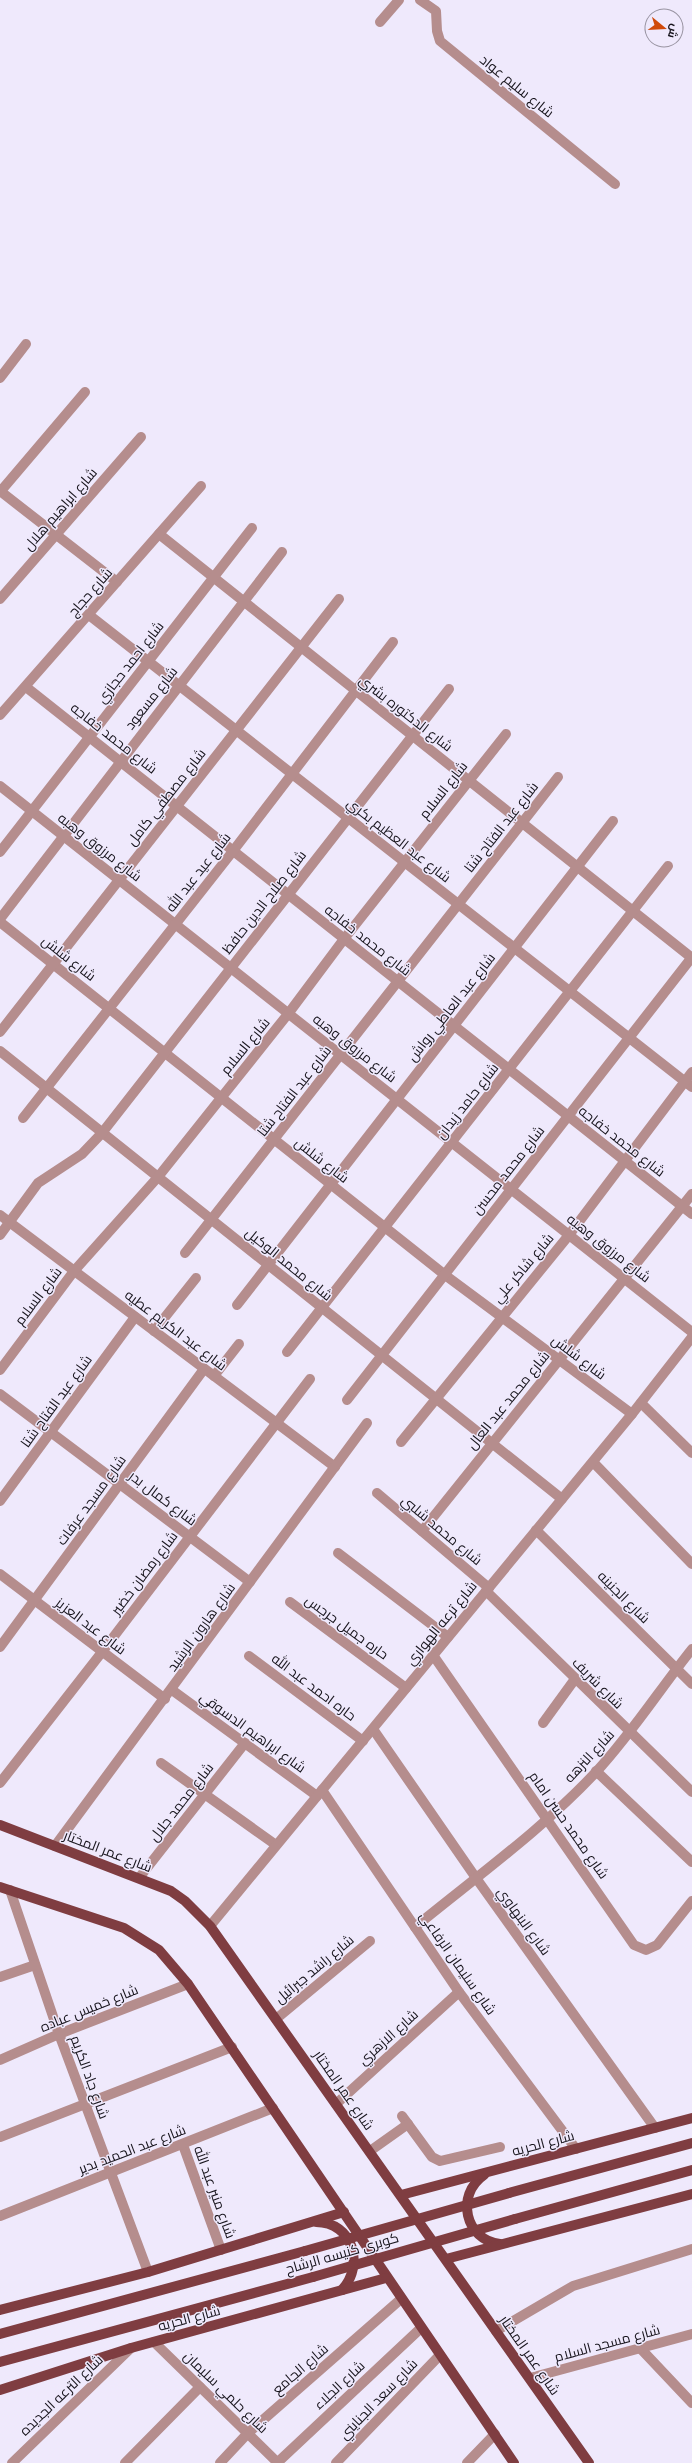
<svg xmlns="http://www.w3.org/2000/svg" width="692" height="2463" viewBox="0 0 692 2463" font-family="Spectral,Cairo,serif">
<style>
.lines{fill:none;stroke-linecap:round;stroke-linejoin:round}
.minor{stroke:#b58d8d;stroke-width:10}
.major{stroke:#7f3d41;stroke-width:10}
.major-bridge{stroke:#7f3d41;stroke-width:10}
.labels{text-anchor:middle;stroke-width:3;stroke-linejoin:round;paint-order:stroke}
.street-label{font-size:14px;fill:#17141c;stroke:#efe9fc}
</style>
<rect width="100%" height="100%" fill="#efe9fc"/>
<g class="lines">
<!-- minor -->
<g class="minor">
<path d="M420,0L436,11L437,31L440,41L615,184"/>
<path d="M380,22L399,0"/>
<path d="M0,378L26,344"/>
<path d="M0,491L117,582"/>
<path d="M0,492L85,392"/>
<path d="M159,534L692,958"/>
<path d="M0,599L141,437"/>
<path d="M89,615L692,1087"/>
<path d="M26,687L692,1214"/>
<path d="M0,715L201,486"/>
<path d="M0,786L692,1332"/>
<path d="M0,852L252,528"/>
<path d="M0,919L282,552"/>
<path d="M0,922L445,1275L632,1414"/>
<path d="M0,1032L339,599"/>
<path d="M0,1051L562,1499"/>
<path d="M23,1118L233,851L393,642"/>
<path d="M0,1215L335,1467"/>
<path d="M0,1235L38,1183L82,1154L102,1133L449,689"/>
<path d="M185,1253L558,777"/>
<path d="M237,1305L613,821"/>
<path d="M154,1331L196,1278"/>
<path d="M287,1352L668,866"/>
<path d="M0,1370L74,1271L158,1177L288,1014L344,939L506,734"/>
<path d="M214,1376L239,1344"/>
<path d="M0,1394L250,1582"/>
<path d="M347,1400L692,957"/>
<path d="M641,1403L692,1453"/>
<path d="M401,1442L569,1235L692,1072"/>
<path d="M593,1462L692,1564"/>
<path d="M377,1493L489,1588"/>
<path d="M0,1501L135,1317"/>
<path d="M536,1530L692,1684"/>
<path d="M422,1531L692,1194"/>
<path d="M338,1553L448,1637"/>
<path d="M0,1574L165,1699"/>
<path d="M486,1591L692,1792"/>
<path d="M290,1602L406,1688"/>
<path d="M0,1647L204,1369"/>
<path d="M433,1655L634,1945L646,1950L657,1945L692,1901"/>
<path d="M249,1656L363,1741"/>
<path d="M172,1690L317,1796"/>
<path d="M543,1723L575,1679"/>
<path d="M373,1729L476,1878L655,2128"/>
<path d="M161,1763L276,1845"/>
<path d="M596,1771L692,1862"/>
<path d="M0,1783L102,1652L310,1379"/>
<path d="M322,1790L459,1992L576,2149"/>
<path d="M55,1846L367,1423"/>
<path d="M139,1878L245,1743"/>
<path d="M10,1890L59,2034L148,2272"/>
<path d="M210,1926L632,1414L692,1337"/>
<path d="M415,1927C476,1877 543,1829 597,1771C632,1733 660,1689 692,1649"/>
<path d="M0,1977L35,1965"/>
<path d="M276,2019L370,1941"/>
<path d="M0,2060L59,2034L188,1984"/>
<path d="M336,2104L459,1992"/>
<path d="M402,2116L432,2157L440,2161L500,2147"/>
<path d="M0,2137L232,2047"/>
<path d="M183,2145L221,2250"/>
<path d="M370,2151L408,2124"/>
<path d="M0,2216L273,2108"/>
<path d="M496,2331L573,2286L692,2249"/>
<path d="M154,2342L278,2463"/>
<path d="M641,2349L692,2403"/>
<path d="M530,2378L692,2334"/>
<path d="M12,2463L131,2348"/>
<path d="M125,2463L200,2387"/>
<path d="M220,2463L248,2433L401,2299"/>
<path d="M277,2463L421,2328"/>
<path d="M336,2463L440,2355"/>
<path d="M467,2463L495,2434"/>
</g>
<!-- major -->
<g class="major">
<path d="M0,1825L171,1891L185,1901L210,1926L589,2463"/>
<path d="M0,1887L124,1928L159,1950L188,1984L514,2463"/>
<path d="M484,2175C455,2195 465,2240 500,2244"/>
<path d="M509,2193L692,2143"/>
<path d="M401,2195L692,2118"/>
<path d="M515,2219L692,2170"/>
<path d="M316,2222C353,2222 365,2265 342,2290"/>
<path d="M446,2259L692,2194"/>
<path d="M0,2310L148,2272L344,2212"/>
<path d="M0,2334L305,2251"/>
<path d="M0,2362L313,2277"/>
<path d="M0,2390L131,2348L386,2278"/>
</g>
<!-- major-bridge -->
<g class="major-bridge">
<path d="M305,2251L509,2193"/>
<path d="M313,2277L515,2219"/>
</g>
</g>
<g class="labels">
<!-- street labels -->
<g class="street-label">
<text transform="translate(517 86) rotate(39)" y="5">شارع سليم عواد</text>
<text transform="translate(60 509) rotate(-49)" y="5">شارع ابراهيم هلال</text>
<text transform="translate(90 592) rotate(-49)" y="5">شارع حجاج</text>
<text transform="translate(130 662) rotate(-52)" y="5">شارع احمد حجازي</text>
<text transform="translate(151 698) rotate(-52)" y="5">شارع مسعود</text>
<text transform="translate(406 713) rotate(38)" y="5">شارع الدكتوره بشري</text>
<text transform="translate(114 738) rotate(38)" y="5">شارع محمد خفاجه</text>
<text transform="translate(443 790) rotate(-52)" y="5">شارع السلام</text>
<text transform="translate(166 797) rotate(-52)" y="5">شارع مصطفي كامل</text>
<text transform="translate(501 827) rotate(-52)" y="5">شارع عبد الفتاح شتا</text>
<text transform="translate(399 840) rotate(38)" y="5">شارع عبد العظيم بكري</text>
<text transform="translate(100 847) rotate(38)" y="5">شارع مرزوق وهبه</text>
<text transform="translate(198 872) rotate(-52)" y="5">شارع عيد عبد الله</text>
<text transform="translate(264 902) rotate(-52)" y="5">شارع صلاح الدين حافظ</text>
<text transform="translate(368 940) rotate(38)" y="5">شارع محمد خفاجه</text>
<text transform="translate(69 958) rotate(38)" y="5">شارع شلش</text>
<text transform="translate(451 1007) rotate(-52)" y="5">شارع عبد العاطي رواش</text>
<text transform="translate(245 1046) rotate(-51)" y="5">شارع السلام</text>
<text transform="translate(355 1048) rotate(38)" y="5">شارع مرزوق وهبه</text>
<text transform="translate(294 1091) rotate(-52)" y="5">شارع عبد الفتاح شتا</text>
<text transform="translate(467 1101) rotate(-52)" y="5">شارع حامد زيدان</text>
<text transform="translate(622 1141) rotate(38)" y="5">شارع محمد خفاجه</text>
<text transform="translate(322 1160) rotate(38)" y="5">شارع شلش</text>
<text transform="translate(508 1170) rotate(-52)" y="5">شارع محمد محسن</text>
<text transform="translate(609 1248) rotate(38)" y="5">شارع مرزوق وهبه</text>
<text transform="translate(289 1264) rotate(39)" y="5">شارع محمد الوكيل</text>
<text transform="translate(523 1268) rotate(-50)" y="5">شارع شاكر علي</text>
<text transform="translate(38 1296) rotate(-53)" y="5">شارع السلام</text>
<text transform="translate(176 1330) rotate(37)" y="5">شارع عبد الكريم عطيه</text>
<text transform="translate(579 1357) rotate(37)" y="5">شارع شلش</text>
<text transform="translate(508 1400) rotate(-51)" y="5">شارع محمد عبد العال</text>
<text transform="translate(56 1401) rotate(-54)" y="5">شارع عبد الفتاح شتا</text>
<text transform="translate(163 1498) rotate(37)" y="5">شارع كمال بدر</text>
<text transform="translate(91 1500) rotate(-54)" y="5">شارع مسجد عرفات</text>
<text transform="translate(442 1530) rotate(40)" y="5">شارع محمد شلبي</text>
<text transform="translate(144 1573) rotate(-53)" y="5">شارع رمضان خضير</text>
<text transform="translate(624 1597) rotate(45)" y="5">شارع الجنينه</text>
<text transform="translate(441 1623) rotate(-51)" y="5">شارع ترعه الهواري</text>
<text transform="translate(91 1626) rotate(37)" y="5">شارع عبد العزيز</text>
<text transform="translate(201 1627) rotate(-54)" y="5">شارع هارون الرشيد</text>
<text transform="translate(347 1627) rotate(36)" y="5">حاره جميل جرجس</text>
<text transform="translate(598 1683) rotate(45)" y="5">شارع شريف</text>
<text transform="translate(314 1687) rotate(37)" y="5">حاره احمد عبد الله</text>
<text transform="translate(253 1732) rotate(36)" y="5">شارع ابراهيم الدسوقي</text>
<text transform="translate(589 1756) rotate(-47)" y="5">شارع النزهه</text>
<text transform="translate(181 1802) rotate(-52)" y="5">شارع محمد جلال</text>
<text transform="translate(569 1825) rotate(55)" y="5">شارع محمد حسن امام</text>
<text transform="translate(108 1851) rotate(21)" y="5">شارع عمر المختار</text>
<text transform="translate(524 1921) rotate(54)" y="5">شارع البنهاوي</text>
<text transform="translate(458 1963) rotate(55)" y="5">شارع سليمان الرفاعي</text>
<text transform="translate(314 1969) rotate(-40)" y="5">شارع راشد جبرائيل</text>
<text transform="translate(89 2008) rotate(-22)" y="5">شارع خميس عباده</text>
<text transform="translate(388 2037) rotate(-42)" y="5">شارع الازهري</text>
<text transform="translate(90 2077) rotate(70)" y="5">شارع جاد الكريم</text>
<text transform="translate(344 2090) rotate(55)" y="5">شارع عمر المختار</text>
<text transform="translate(543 2143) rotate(-15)" y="5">شارع الحريه</text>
<text transform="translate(132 2149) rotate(-21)" y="5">شارع عبد الحميد بدير</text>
<text transform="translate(215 2192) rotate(70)" y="5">شارع منير عبد الله</text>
<text transform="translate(342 2253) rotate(-16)" y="5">كوبرى كنيسه الرشاح</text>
<text transform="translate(189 2318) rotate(-15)" y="5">شارع الحريه</text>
<text transform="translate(607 2343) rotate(-15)" y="5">شارع مسجد السلام</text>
<text transform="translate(530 2355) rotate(55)" y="5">شارع عمر المختار</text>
<text transform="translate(300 2369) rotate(-41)" y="5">شارع الجامع</text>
<text transform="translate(339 2385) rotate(-43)" y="5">شارع الجلاء</text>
<text transform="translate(226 2392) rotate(44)" y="5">شارع حلمي سليمان</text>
<text transform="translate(61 2395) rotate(-44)" y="5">شارع الترعه الجديده</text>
<text transform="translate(378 2399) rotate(-46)" y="5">شارع سعد الجنايني</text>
</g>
</g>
<!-- north arrow -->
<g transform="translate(664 28) rotate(108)"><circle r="19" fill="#efe9fc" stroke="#9994a2"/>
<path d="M0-3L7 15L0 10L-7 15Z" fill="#d04a0a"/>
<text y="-6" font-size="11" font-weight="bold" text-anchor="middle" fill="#17141c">ش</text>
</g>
</svg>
